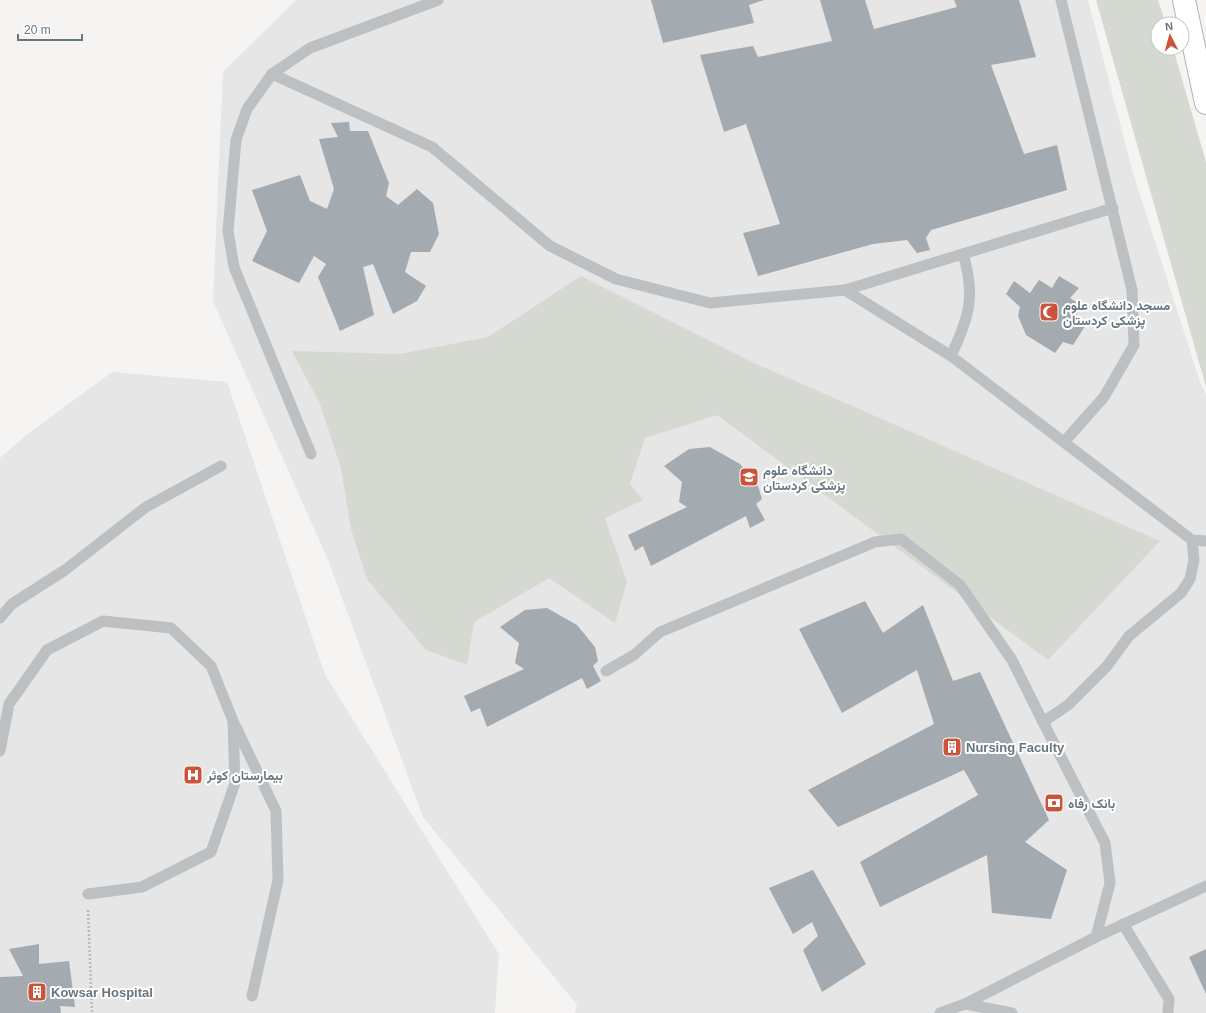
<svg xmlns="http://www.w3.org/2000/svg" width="1206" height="1013" viewBox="0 0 1206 1013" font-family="Arial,Vazirmatn,sans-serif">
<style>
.built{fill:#e5e6e5}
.green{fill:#d5d9d1}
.building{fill:#a4abb0}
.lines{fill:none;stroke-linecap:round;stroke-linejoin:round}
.secondary-casing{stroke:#afb4b7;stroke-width:24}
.path{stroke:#b6b9bb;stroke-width:2.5;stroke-dasharray:2 2;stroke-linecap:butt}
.service{stroke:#bcc0c3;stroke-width:11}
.secondary{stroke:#fff;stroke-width:22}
.labels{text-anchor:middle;stroke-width:4;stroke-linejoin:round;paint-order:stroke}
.poi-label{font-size:13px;font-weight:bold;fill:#68767f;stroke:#fff;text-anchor:start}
</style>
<rect width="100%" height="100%" fill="#f5f4f2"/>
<!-- built -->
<g class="built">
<path d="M296,0H1088L1133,173L1200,382L1206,394V1013H575L577,1005L423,817L328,560L213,301L223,72Z"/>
<path d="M112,372L227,382L325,675L499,954L495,1013H0V458L25,436Z"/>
</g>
<!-- green -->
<g class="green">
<path d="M1096,0H1158L1166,24H1158V48H1173L1206,162V387Z"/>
<path d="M581,276L754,363L1160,541L1048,660L717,415L645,438L630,484L643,500L605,518L627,582L615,623L549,578L474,622L467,665L426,650L367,579L351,529L341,468L320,404L292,351L400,354L488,337Z"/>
</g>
<!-- building -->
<g class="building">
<path d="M651,0H764L749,5L754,23L663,43Z"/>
<path d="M820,0H865L874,29L957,7L954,0H1019L1036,57L991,65L1024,154L1057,145L1067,190L931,230L926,238L930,250L917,253L907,240L873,244L758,276L743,233L780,224L746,124L724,132L700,55L753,46L758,57L832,41Z"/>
<path d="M349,122L350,131H368L389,183L386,196L398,205L417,189L433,203L439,234L430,252H411L405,272L426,286L417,301L393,314L373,264L363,267L374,315L340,331L318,277L326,264L314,256L299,283L252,261L267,231L252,190L300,175L310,201L327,209L334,189L319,139L338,137L331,123Z"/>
<path d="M1059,276L1079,288L1070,298L1082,306L1075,317L1087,323L1073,345L1063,342L1055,353L1026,335L1018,316L1020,307L1006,294L1014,281L1030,293L1039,280L1052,288Z"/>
<path d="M710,447L740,464L758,486L762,499L756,504L765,520L750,528L746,516L651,566L643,546L635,551L628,535L687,507L679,502L682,482L664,466L689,449Z"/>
<path d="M865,601L883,633L923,605L953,681L980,672L1049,820L1025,842L1067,870L1051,919L992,913L987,855L880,907L860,862L978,795L964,770L838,827L808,790L934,724L917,670L842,713L799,629Z"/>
<path d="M547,608L577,625L595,647L598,661L593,666L601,681L587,689L582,678L487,727L480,708L471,712L464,696L524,669L515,663L519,643L500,627L525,610Z"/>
<path d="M813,870L866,964L822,992L803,950L818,936L812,922L793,934L769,888Z"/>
<path d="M39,944V964L69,961L75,1007L60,1006L61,1013H0V977L23,976L9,949Z"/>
<path d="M1206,949V994L1189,957Z"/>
</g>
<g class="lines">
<!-- secondary casing -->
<g class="secondary-casing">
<path id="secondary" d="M1184,0L1206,103"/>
</g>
<!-- path -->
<path class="path" d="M88,910L92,1013"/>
<!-- service -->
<g class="service">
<path d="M1061,0L1132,290L1134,345L1104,397L1064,442"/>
<path d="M272,74L432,147L550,246L616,279L710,303L845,290L951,356L1192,540L1206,541"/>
<path d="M845,290L1113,208"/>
<path d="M951,356C969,317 976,296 963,254"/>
<path d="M311,454L234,267L228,231L236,140L247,109L272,74L310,48L438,0"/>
<path d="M0,618L12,604L65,570L146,507L221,466"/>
<path d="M606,671L634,655L660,632L875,542L901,539L960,585L1012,660L1043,722"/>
<path d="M235,725L276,811L278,880L252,996"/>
<path d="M0,751L9,704L47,650L103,621L171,628L211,666L233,721L235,783L211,852L142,887L88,894"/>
<path d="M1123,924L1169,999L1168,1013"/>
<path d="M1096,937L1110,883L1105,843L1043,722L1068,705L1107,666L1129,636L1181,593L1190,579L1194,560L1192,540"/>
<path d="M965,1004L1012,1013"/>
<path d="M940,1013L965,1004L1096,937L1206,886"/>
</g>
<!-- secondary -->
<use href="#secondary" class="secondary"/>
</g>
<!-- icons -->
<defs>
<g id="mosque-square" transform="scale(1)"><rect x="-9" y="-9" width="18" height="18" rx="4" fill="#cb533b" stroke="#fff"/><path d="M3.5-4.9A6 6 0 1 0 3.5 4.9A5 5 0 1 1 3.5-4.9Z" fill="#fff"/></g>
<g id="university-square" transform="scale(1)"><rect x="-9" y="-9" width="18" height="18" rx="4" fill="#cb533b" stroke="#fff"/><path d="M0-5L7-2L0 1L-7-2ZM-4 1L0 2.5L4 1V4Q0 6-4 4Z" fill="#fff"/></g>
<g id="building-square" transform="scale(1)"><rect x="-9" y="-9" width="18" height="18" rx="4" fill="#cb533b" stroke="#fff"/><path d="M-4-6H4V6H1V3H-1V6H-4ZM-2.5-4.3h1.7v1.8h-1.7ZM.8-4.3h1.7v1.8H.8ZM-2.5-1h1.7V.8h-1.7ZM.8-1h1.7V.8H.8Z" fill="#fff"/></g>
<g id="hospital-square" transform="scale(1)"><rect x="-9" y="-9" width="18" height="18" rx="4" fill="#cb533b" stroke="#fff"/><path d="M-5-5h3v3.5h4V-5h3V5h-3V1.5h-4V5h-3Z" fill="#fff"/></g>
<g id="bank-square" transform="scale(1)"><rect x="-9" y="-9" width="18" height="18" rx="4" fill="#cb533b" stroke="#fff"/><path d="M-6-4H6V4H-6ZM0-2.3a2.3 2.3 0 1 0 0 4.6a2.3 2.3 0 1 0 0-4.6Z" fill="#fff"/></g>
</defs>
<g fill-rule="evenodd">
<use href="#mosque-square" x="1049" y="312"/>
<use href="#university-square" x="749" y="477"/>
<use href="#building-square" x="952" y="747"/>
<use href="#hospital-square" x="193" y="775"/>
<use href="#bank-square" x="1054" y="803"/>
<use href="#building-square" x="37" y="992"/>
</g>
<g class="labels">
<!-- poi labels -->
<g class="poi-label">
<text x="1063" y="310">مسجد دانشگاه علوم<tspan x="1063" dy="15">پزشکی کردستان</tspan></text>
<text x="763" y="475">دانشگاه علوم<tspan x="763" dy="15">پزشکی کردستان</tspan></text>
<text x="966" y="752">Nursing Faculty</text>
<text x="207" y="780">بیمارستان کوثر</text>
<text x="1068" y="808">بانک رفاه</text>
<text x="51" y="997">Kowsar Hospital</text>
</g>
</g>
<!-- north arrow -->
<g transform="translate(1170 36) rotate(354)"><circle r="19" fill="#ffffff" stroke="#c3c8cc"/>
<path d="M0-3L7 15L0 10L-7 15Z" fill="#cb533b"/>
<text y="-6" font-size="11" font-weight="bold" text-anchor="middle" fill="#68767f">N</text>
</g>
<!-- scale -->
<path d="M18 34v6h64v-6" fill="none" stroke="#68767f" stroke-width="2"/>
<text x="24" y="34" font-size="12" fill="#68767f" stroke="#ffffff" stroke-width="3" paint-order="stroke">20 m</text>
</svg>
